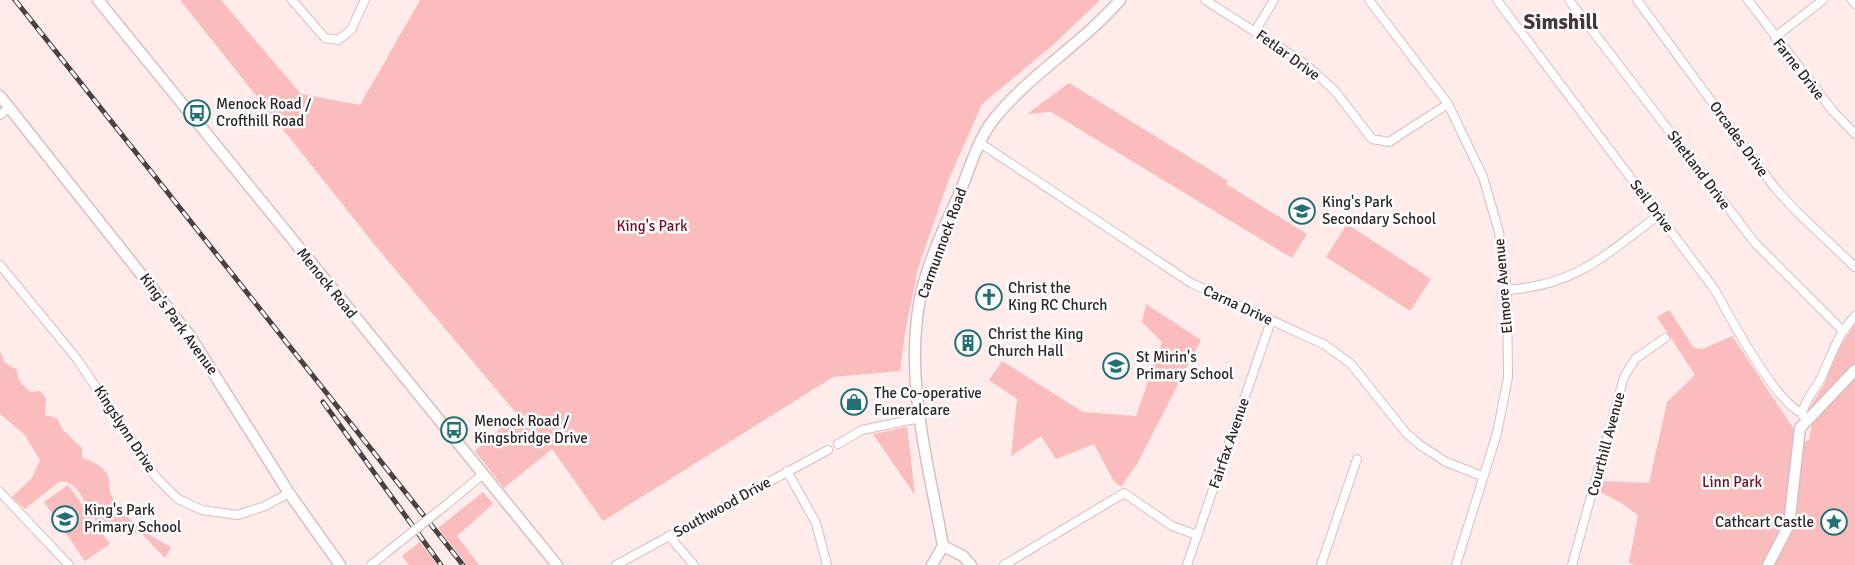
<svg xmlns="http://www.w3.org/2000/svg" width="1855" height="565" viewBox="0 0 1855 565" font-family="Signika,sans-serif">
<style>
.green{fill:#fabcbc}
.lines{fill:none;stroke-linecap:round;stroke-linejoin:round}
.street-casing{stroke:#d7bfbe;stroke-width:10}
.secondary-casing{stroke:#d7bfbe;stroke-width:13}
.street{stroke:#fff;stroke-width:8}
.secondary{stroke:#fff;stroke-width:10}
.rail-casing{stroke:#4b4140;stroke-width:5}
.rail{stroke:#fff;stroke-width:3;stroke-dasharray:9;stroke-linecap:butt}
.street-bridge-casing{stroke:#d7bfbe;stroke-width:10;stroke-linecap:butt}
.street-bridge{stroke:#fff;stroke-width:8}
.labels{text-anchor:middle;stroke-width:5;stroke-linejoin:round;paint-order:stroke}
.street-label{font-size:15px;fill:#2e2525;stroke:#fff}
.poi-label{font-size:15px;fill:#2e2525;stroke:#fff;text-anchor:start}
.park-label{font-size:15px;fill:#730c1f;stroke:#fff}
.district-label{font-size:21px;font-weight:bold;fill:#483535;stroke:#fff}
</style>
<rect width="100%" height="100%" fill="#ffebea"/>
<!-- green -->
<g class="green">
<path d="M180,0H221L301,94L360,105L420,0H1100L1054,44L982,104L949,179L918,268L905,333L900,371L833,377L603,521L552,449L504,488L475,451L517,414L378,249Z"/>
<path d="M1069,83L1228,181L1226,184L1307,234L1292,258L1051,112L1027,114Z"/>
<path d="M1347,224L1431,279L1410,311L1326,257Z"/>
<path d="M1146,304L1201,340L1137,464L1121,487L1113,480L1094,444L1056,459L1041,436L1011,456L1017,399L989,380L1002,361L1083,412L1136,416L1162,342L1142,322Z"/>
<path d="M1669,310L1694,348L1703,349L1732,336L1803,443L1809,439L1812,425L1855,378V565H1635L1629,563L1638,515L1620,502L1600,492L1603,481L1649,483L1667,402L1695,375L1657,317Z"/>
<path d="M1855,324V366L1811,412L1809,409L1824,385L1839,348Z"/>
<path d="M0,351L5,363L17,370C17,380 23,386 31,392L40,391L46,398L45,415L57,418L63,430L82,448V458C92,461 104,466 108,476C111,482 108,489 111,495C124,518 148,536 171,547L165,558L141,533C129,534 114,537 103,529C87,518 84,481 60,481L25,509L12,497L32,478L40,460L24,434L0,414Z"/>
<path d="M907,427L915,495L873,434Z"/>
<path d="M68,485L110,544L85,561L44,502Z"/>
<path d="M483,492L493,504L457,536L479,565H467L438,528Z"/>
<path d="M420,542L437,565H409L402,556Z"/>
</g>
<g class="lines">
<!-- street casing -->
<g class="street-casing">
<g id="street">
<path d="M292,0L325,38L338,40L351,30L365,0"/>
<path d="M1205,0L1304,63L1335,91L1372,139L1389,142L1448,104"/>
<path d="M1369,0L1448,104L1483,177L1499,232L1507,290L1508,377L1497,433L1456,565"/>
<path d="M1497,0L1715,290C1730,318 1775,402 1802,413"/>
<path d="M1569,0L1755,243L1842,330"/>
<path d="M1637,0L1775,188L1796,211L1855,267"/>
<path d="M1748,0L1832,110L1855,134"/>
<path d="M1852,0L1855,4"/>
<path d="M1255,31L1274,0"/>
<path d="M1775,37L1823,0"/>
<path d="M0,115L10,107"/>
<path d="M980,143L1191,283L1325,345L1351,364L1406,433L1420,445L1446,462L1482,476"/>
<path d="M0,265L77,359L156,477L178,499L202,510L238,515L265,506L289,493"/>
<path d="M1507,290C1577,285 1605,255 1659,215"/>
<path d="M1802,415C1804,400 1815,391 1821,378C1832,355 1837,335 1855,316"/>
<path d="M838,444L862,430L920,418"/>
<path d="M787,471L816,523L827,565"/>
<path d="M0,492L69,565"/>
<path d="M446,505L482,475"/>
<path d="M669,536L694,565"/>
<path d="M371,565L396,545"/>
<path d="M616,565L828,450"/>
<path d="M1004,565L1124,493L1172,526L1197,535"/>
<path d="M1187,565L1271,321"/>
<path d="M1321,565L1357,459"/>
<path d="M1572,565L1624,377L1635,359L1665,338"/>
</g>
</g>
<!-- secondary casing -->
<g class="secondary-casing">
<g id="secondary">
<path d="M98,0L557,565"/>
<path d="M0,96L190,336L289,493L340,565"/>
<path d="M943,546C929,466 904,381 920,299C927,263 945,226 960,192C970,168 978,139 994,119C1030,74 1082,44 1120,0"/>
<path d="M943,546L963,556L971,565"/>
<path d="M932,565L943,546"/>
<path d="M1768,565L1789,525L1800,428L1855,370"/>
</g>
</g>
<!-- street -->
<use href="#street" class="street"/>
<!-- secondary -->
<use href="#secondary" class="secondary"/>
<!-- rail casing -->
<g class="rail-casing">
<g id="rail">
<path d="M15,0L463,565"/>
<path d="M323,402L441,565"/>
</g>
</g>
<!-- rail -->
<use href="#rail" class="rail"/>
<!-- street-bridge casing -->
<g class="street-bridge-casing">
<path id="street-bridge" d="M396,545L446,505"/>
</g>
<!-- street-bridge -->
<use href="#street-bridge" class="street-bridge"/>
</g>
<!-- icons -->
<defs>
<g id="bus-ring" transform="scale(1.35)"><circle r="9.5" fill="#fff" stroke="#246f72" stroke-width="1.5"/><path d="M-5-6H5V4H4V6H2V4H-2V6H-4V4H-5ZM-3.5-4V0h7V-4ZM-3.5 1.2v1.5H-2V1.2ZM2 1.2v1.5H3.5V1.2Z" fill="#246f72"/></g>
<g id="school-ring" transform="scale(1.35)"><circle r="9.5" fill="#fff" stroke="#246f72" stroke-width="1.5"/><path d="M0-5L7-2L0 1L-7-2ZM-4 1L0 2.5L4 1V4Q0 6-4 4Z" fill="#246f72"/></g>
<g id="church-ring" transform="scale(1.35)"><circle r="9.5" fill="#fff" stroke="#246f72" stroke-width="1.5"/><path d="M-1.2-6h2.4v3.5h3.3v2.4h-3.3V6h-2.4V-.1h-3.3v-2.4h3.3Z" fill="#246f72"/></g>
<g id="building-ring" transform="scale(1.35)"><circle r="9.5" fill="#fff" stroke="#246f72" stroke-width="1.5"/><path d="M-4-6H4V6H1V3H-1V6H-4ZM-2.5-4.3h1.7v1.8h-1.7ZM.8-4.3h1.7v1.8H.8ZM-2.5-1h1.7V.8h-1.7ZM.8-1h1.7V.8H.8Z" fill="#246f72"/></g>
<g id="shop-ring" transform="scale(1.35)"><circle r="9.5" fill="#fff" stroke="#246f72" stroke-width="1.5"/><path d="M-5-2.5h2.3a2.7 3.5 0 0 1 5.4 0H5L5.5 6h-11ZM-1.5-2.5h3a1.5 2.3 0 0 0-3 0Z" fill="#246f72"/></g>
<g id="sight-ring" transform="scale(1.35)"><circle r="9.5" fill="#fff" stroke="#246f72" stroke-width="1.5"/><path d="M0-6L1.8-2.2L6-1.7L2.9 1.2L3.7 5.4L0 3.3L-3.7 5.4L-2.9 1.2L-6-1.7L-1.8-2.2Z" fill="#246f72"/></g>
</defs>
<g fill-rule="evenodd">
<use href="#bus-ring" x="197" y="113"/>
<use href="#school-ring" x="1302" y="211"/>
<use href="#church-ring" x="989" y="297"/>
<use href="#building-ring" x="968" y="343"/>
<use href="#school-ring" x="1116" y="366"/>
<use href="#shop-ring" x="854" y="402"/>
<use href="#bus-ring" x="454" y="430"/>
<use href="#school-ring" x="65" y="519"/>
<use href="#sight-ring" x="1834" y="522"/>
</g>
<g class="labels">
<!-- street labels -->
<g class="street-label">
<text transform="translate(1288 55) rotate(36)" y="5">Fetlar Drive</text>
<text transform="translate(1799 69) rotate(52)" y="5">Farne Drive</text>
<text transform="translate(1739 139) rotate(54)" y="5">Orcades Drive</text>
<text transform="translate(1699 170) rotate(53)" y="5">Shetland Drive</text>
<text transform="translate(1652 206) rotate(53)" y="5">Seil Drive</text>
<text transform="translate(942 243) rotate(-70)" y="5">Carmunnock Road</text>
<text transform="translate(327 283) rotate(51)" y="5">Menock Road</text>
<text transform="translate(1503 286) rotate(-95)" y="5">Elmore Avenue</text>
<text transform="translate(1238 305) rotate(25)" y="5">Carna Drive</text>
<text transform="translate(179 324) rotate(54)" y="5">King's Park Avenue</text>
<text transform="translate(125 429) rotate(57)" y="5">Kingslynn Drive</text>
<text transform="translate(1229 443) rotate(-71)" y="5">Fairfax Avenue</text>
<text transform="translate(1606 444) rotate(-75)" y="5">Courthill Avenue</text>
<text transform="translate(722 507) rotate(-29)" y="5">Southwood Drive</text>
</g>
<!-- poi labels -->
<g class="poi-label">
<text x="216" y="109">Menock Road /<tspan x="216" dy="17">Crofthill Road</tspan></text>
<text x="1322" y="207">King's Park<tspan x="1322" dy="17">Secondary School</tspan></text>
<text x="1008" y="293">Christ the<tspan x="1008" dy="17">King RC Church</tspan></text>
<text x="988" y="339">Christ the King<tspan x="988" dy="17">Church Hall</tspan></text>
<text x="1136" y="362">St Mirin's<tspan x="1136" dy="17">Primary School</tspan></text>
<text x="874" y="398">The Co-operative<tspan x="874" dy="17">Funeralcare</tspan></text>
<text x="474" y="426">Menock Road /<tspan x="474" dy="17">Kingsbridge Drive</tspan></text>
<text x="84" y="515">King's Park<tspan x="84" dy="17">Primary School</tspan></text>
<text x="1814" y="527" text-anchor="end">Cathcart Castle</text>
</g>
<!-- park labels -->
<g class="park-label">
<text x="652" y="231">King's Park</text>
<text x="1732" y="487">Linn Park</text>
</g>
<!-- district labels -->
<g class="district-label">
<text x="1561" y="29">Simshill</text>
</g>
</g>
</svg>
